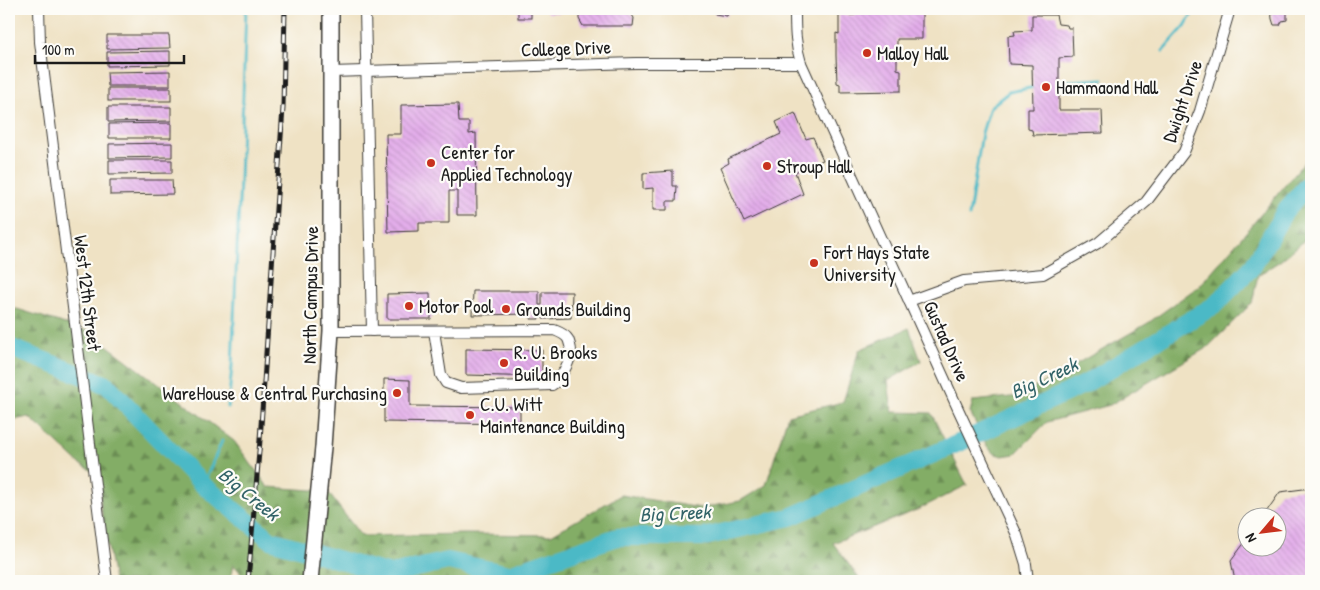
<svg xmlns="http://www.w3.org/2000/svg" width="1320" height="590" viewBox="0 0 1320 590" font-family="'Patrick Hand',sans-serif">
<style>
.forest{fill:url(#forest-firs);stroke:#506441}
.lines{fill:none;stroke-linecap:round;stroke-linejoin:round}
.stream{stroke:#4cb9c6;stroke-width:3}
.river{stroke:#4cb9c6;stroke-width:18}
.building{fill:url(#building-back-hatch)}
.street-casing{stroke:#3c3a35;stroke-width:12}
.secondary-casing{stroke:#3c3a35;stroke-width:18}
.street{stroke:#fff;stroke-width:10}
.secondary{stroke:#fff;stroke-width:15}
.rail-casing{stroke:#1c1c1c;stroke-width:5}
.rail{stroke:#fdfcf7;stroke-width:3;stroke-dasharray:9;stroke-linecap:butt}
.poi-dot{fill:#c8321e;stroke:#fdfcf7;stroke-width:2}
.labels{text-anchor:middle;stroke-width:4.5;stroke-linejoin:round;paint-order:stroke}
.street-label{font-size:19px;fill:#1c1c1c;stroke:#fdfcf7}
.poi-label{font-size:19px;fill:#1c1c1c;stroke:#fdfcf7;text-anchor:start}
.water-label{font-size:20px;font-style:italic;fill:#326368;stroke:#fdfcf7}
</style>
<defs>
<pattern id="forest-firs" width="22" height="20" patternUnits="userSpaceOnUse" patternTransform="scale(1.25)"><rect width="22" height="20" fill="#83ad66"/><path d="M5 1l3.5 6h-7zM16 11l3.5 6h-7z" fill="#6a8c53"/></pattern>
<pattern id="building-back-hatch" width="6" height="6" patternUnits="userSpaceOnUse" patternTransform="scale(1.25)"><rect width="6" height="6" fill="#e3adea"/><path d="M-1 5l2 2M0 0l6 6M5-1l2 2" fill="none" stroke="#c294c8"/></pattern>
</defs>
<rect width="100%" height="100%" fill="#fdfcf7"/>
<filter id="ink" filterUnits="userSpaceOnUse"><feTurbulence type="fractalNoise" baseFrequency=".02" numOctaves="2"/><feDisplacementMap in="SourceGraphic" scale="10" xChannelSelector="R" yChannelSelector="G"/><feConvolveMatrix kernelMatrix="1 2 1 2 8 2 1 2 1" color-interpolation-filters="sRGB"/></filter>
<filter id="wash" filterUnits="userSpaceOnUse"><feTurbulence type="fractalNoise" baseFrequency=".0096" numOctaves="4" result="noise"/><feDisplacementMap in="SourceGraphic" scale="20" xChannelSelector="R" yChannelSelector="G"/><feGaussianBlur stdDeviation="1.12" result="paint"/><feColorMatrix in="noise" values="0 0 0 0 0 0 0 0 0 0 0 0 0 0 0 0 0 1.4 0 .05"/><feComposite in="paint" operator="in"/></filter>
<g filter="url(#wash)">
<rect width="100%" height="100%" fill="#efe2c4"/>
<!-- forest -->
<g class="forest">
<path d="M1311,154V235L1280,261L1258,275L1252,303L1208,347L1110,405L1047,422L1015,454L1002,456L993,453L987,446L970,412L973,401L1020,396L1148,323L1199,286L1247,231Z"/>
<path d="M17,309L88,331L234,441L268,487L327,491L361,536L465,534L551,535L621,495L701,508L740,501L766,485L788,415L843,402L859,350L909,328L921,361L888,381L892,412L931,413L967,485L917,510L833,543L861,581H248L233,564L230,581H114L101,507L100,475L80,464L29,417L9,421V310Z"/>
</g>
<g class="lines">
<!-- stream -->
<g class="stream">
<path d="M1163,51L1185,26L1195,9"/>
<path d="M1056,83L1065,81L1103,79"/>
<path d="M969,216L982,133L990,107L1009,92L1035,87"/>
<path d="M228,407L232,366L240,180L246,9"/>
<path d="M203,485L222,441"/>
</g>
<!-- river -->
<path class="river" d="M9,347L107,385L203,485L271,540L353,564L391,574L448,561L509,574L617,537H704L790,517L961,442L1085,384L1215,305L1253,266L1285,211L1311,181"/>
</g>
<g id="blocks">
<!-- building -->
<g class="building">
<rect x="518" y="9" width="13" height="9"/>
<path d="M545,9H560V13H548Z"/>
<path d="M579,9H622L621,12H630L634,18L633,26H583L579,19Z"/>
<path d="M713,9H729L727,16L715,14Z"/>
<path d="M855,9H922V39H897V69L901,70V91L840,92V84L837,83L836,56V33L839,34V15H855Z"/>
<path d="M1271,9H1287V20L1282,21L1280,25H1274L1272,19Z"/>
<path d="M1032,15H1056L1058,24L1067,25L1068,28H1072L1073,57L1059,58V110H1102L1103,133L1033,135L1032,130L1028,129V109H1033L1032,65L1009,64L1008,36L1015,35L1014,31L1032,30Z"/>
<path d="M107,35H169L170,48L107,49Z"/>
<path d="M170,51V65L107,66V52Z"/>
<path d="M170,71V86H108L107,72Z"/>
<rect x="108" y="88" width="63" height="13"/>
<path d="M458,104L459,122H469V134L476,133L477,215H457V191H449V223H419V231L388,232L386,134H401V105Z"/>
<path d="M108,107H171V121L108,122Z"/>
<path d="M795,113L806,139L813,137L823,160L795,172L803,194L744,222L720,168L729,163L728,159L781,134L776,122Z"/>
<path d="M171,123V138H109V124Z"/>
<path d="M172,143V157L109,158V144Z"/>
<path d="M109,160H172V173L109,174Z"/>
<path d="M673,171V186H677L676,201H667V210H653V188L643,189V173Z"/>
<path d="M110,180H172L173,194L110,195Z"/>
<path d="M473,291H539V305H542V292H572L571,318L543,319V312H539V319H531V314L472,315Z"/>
<path d="M430,293L431,319H387V294Z"/>
<path d="M466,349L542,350V377L466,375Z"/>
<path d="M384,379L410,380V406L520,407V424L384,422Z"/>
<path d="M1311,488V581H1235L1231,561L1248,538V548H1278V518H1262L1280,492Z"/>
</g>
</g>
</g>
<g filter="url(#ink)">
<use href="#blocks" fill-opacity="0" stroke="#3c3a35" stroke-width="1"/>
<g class="lines">
<!-- street casing -->
<g class="street-casing">
<g id="street">
<path d="M39,9L40,42L107,581"/>
<path d="M365,9L372,331"/>
<path d="M795,9C795,29 795,44 801,63L959,411L1017,535L1026,564L1028,581"/>
<path d="M331,72L636,63H801"/>
<path d="M909,301L964,281L1043,274L1098,243L1146,202L1184,152L1200,111L1230,9"/>
<path d="M331,331L554,330C559,332 565,334 568,339C569,341 571,348 571,351C571,360 560,381 552,385L461,388L446,383L441,375L434,331"/>
</g>
</g>
<!-- secondary casing -->
<g class="secondary-casing">
<path id="secondary" d="M310,581L323,447L331,331V9"/>
</g>
<!-- street -->
<use href="#street" class="street"/>
<!-- secondary -->
<use href="#secondary" class="secondary"/>
<!-- rail casing -->
<g class="rail-casing">
<path id="rail" d="M248,581L260,440L283,108L285,9"/>
</g>
<!-- rail -->
<use href="#rail" class="rail"/>
</g>
</g>
<!-- markers -->
<g class="poi-dot">
<circle cx="867" cy="53" r="5"/>
<circle cx="1046" cy="87" r="5"/>
<circle cx="431" cy="163" r="5"/>
<circle cx="767" cy="166" r="5"/>
<circle cx="814" cy="263" r="5"/>
<circle cx="409" cy="306" r="5"/>
<circle cx="506" cy="309" r="5"/>
<circle cx="504" cy="363" r="5"/>
<circle cx="397" cy="393" r="5"/>
<circle cx="470" cy="415" r="5"/>
</g>
<g class="labels">
<!-- street labels -->
<g class="street-label">
<text transform="translate(566 48) rotate(-2)" y="7">College Drive</text>
<text transform="translate(1182 101) rotate(-71)" y="7">Dwight Drive</text>
<text transform="translate(88 293) rotate(83)" y="7">West 12th Street</text>
<text transform="translate(310 295) rotate(-89)" y="7">North Campus Drive</text>
<text transform="translate(947 341) rotate(66)" y="7">Gustad Drive</text>
</g>
<!-- poi labels -->
<g class="poi-label">
<text x="877" y="60">Malloy Hall</text>
<text x="1056" y="94">Hammaond Hall</text>
<text x="441" y="159">Center for<tspan x="441" dy="22">Applied Technology</tspan></text>
<text x="777" y="173">Stroup Hall</text>
<text x="824" y="259">Fort Hays State<tspan x="824" dy="22">University</tspan></text>
<text x="419" y="313">Motor Pool</text>
<text x="516" y="316">Grounds Building</text>
<text x="514" y="359">R. U. Brooks<tspan x="514" dy="22">Building</tspan></text>
<text x="387" y="400" text-anchor="end">WareHouse &amp; Central Purchasing</text>
<text x="480" y="411">C.U. Witt<tspan x="480" dy="22">Maintenance Building</tspan></text>
</g>
<!-- water labels -->
<g class="water-label">
<text transform="translate(1044 378) rotate(-25)" y="7">Big Creek</text>
<text transform="translate(249 494) rotate(39)" y="7">Big Creek</text>
<text transform="translate(675 513) rotate(-3)" y="7">Big Creek</text>
</g>
</g>
<!-- margin -->
<rect width="1320" height="590" fill="none" stroke="#fdfcf7" stroke-width="30"/>
<!-- north arrow -->
<g transform="translate(1262 532) rotate(242)"><circle r="24" fill="#fdfcf7" stroke="#a3a29f"/>
<path d="M0-4L9 19L0 12L-9 19Z" fill="#c8321e"/>
<text y="-8" font-size="14" font-weight="bold" text-anchor="middle" fill="#1c1c1c">N</text>
</g>
<!-- scale -->
<path d="M35 55v8h149v-8" fill="none" stroke="#1c1c1c" stroke-width="2.5"/>
<text x="42" y="55" font-size="15" fill="#1c1c1c" stroke="#fdfcf7" stroke-width="4" paint-order="stroke">100 m</text>
</svg>
